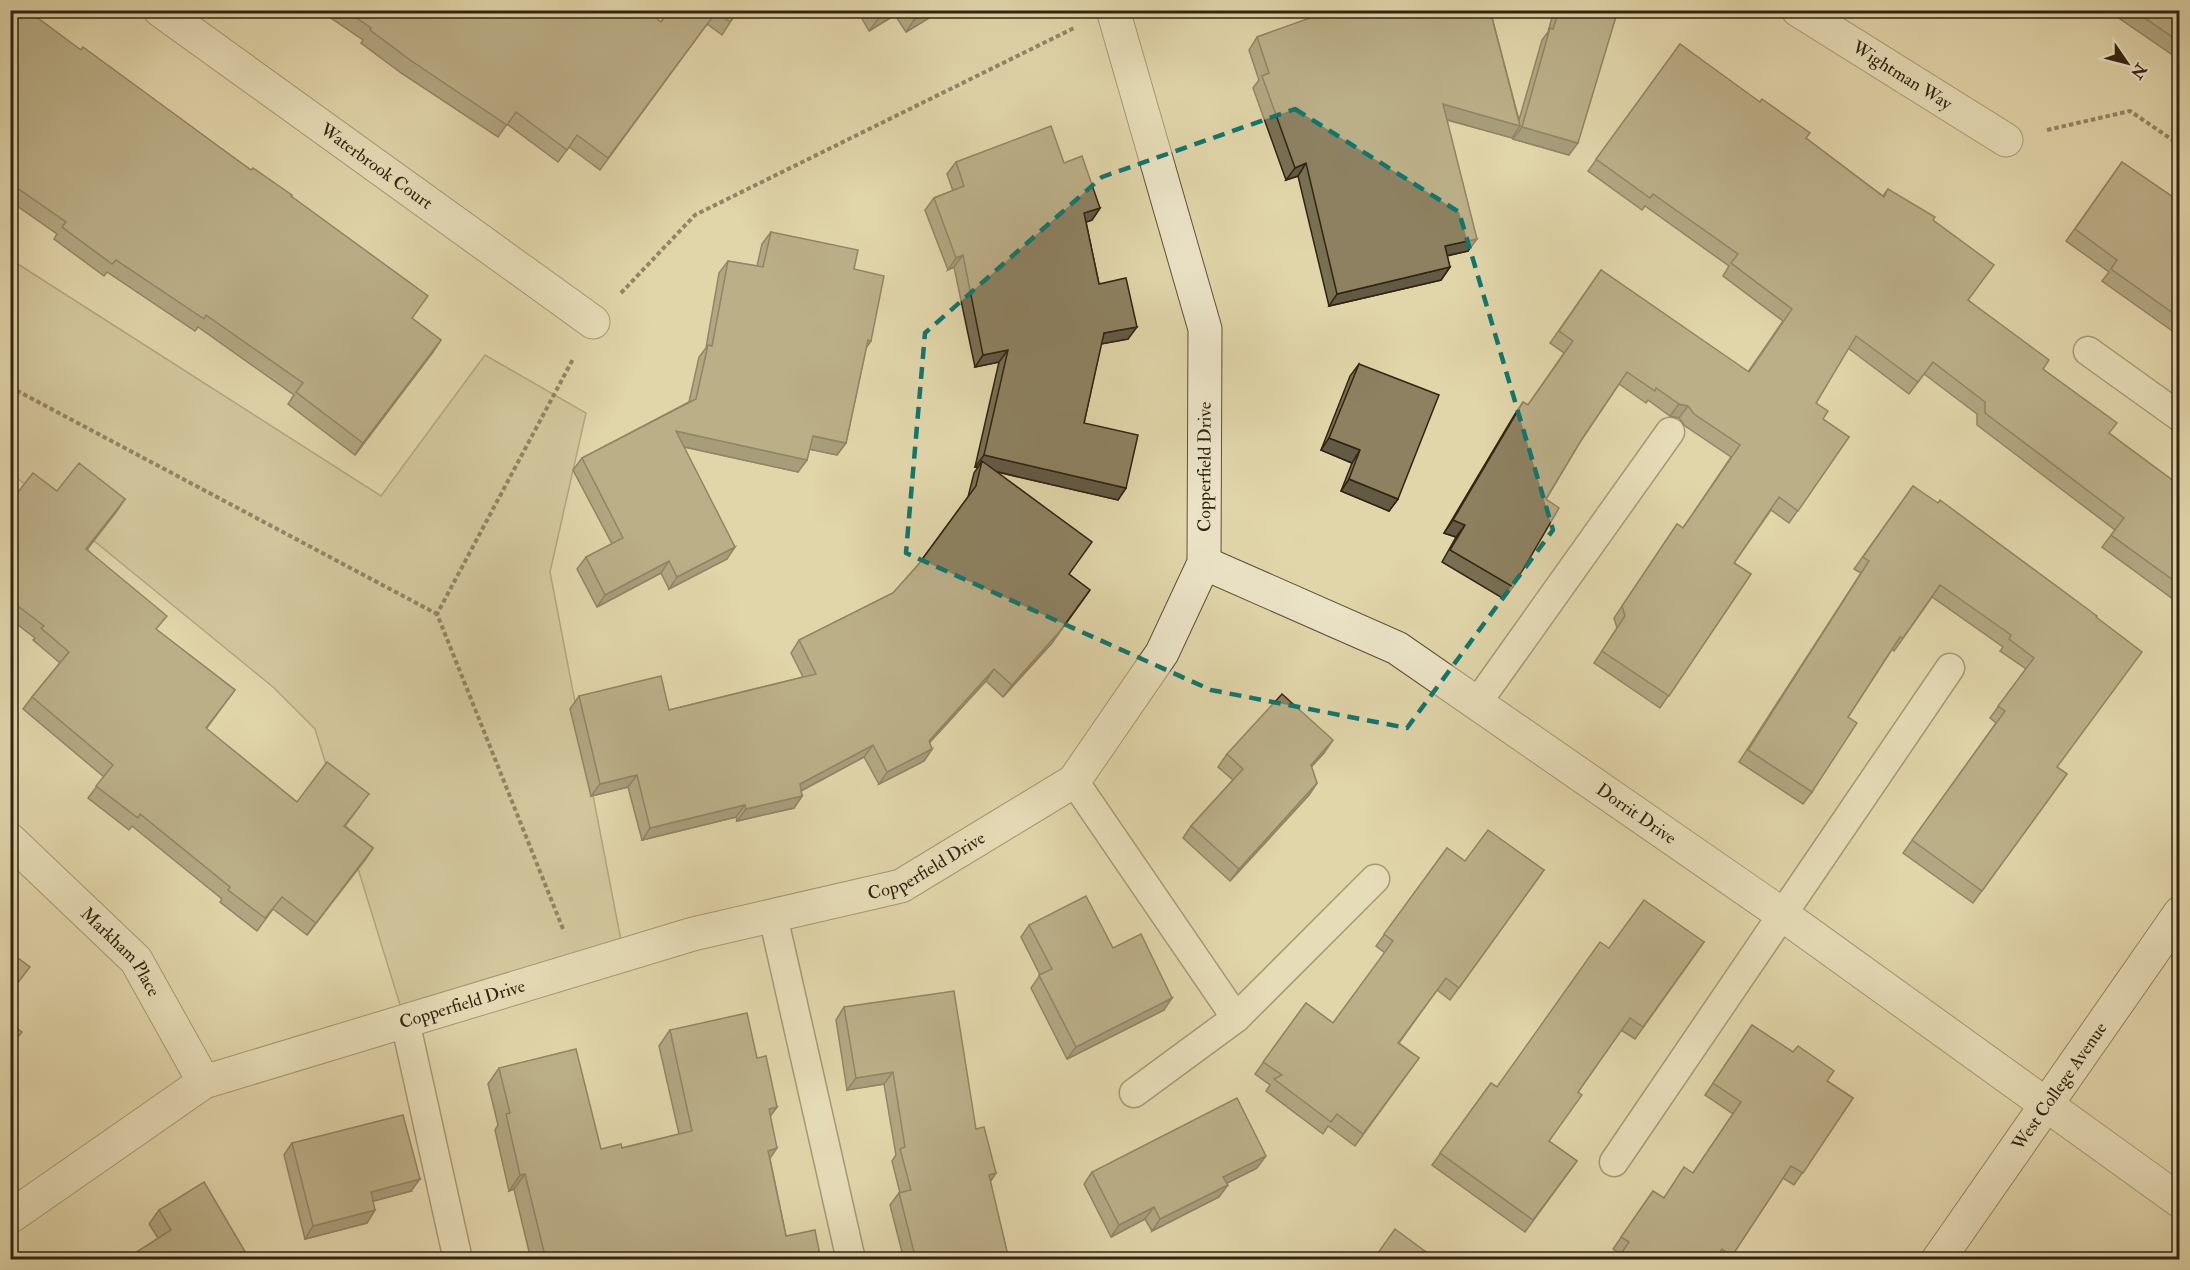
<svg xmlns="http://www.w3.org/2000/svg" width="2190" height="1270" viewBox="0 0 2190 1270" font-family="'IM FELL Double Pica',serif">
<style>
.green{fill:#c3b890;stroke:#7a6e51;stroke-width:1.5}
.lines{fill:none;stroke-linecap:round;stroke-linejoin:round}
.service-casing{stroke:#5e5038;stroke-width:31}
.minor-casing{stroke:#5e5038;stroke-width:35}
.secondary-casing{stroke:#322412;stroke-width:35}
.path{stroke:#322412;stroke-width:4;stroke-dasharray:4.5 3;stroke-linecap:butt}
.service{stroke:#ece4c8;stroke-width:28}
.minor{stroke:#ece4c8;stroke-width:33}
.secondary{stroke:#ece4c8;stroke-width:33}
.wall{fill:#796f53;stroke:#322412;stroke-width:1.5}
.shaded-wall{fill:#635a44;stroke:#322412;stroke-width:1.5}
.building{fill:#8d8161;stroke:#322412;stroke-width:1.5}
.marked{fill:none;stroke:#0f766e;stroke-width:4.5;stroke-dasharray:12 8;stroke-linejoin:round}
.labels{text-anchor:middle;stroke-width:4.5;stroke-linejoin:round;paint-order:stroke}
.street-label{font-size:18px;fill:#322412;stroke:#ece4c8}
</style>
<rect width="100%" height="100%" fill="#e1d6aa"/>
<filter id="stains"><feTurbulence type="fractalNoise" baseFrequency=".00333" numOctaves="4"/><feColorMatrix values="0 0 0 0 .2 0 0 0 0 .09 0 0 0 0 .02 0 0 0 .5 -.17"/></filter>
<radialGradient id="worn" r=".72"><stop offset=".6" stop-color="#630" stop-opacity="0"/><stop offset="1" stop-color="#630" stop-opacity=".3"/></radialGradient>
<!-- green -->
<path class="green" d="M10,259L381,496L485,355L586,413L550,572L624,956L405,1021L315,729L273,687L11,473Z"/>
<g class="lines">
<!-- service casing -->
<g class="service-casing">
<g id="service">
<path d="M2088,351L2180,417"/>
<path d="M1477,703L1670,432"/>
<path d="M1074,781L1236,1018"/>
<path d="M773,916L851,1260"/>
<path d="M405,1021L458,1260"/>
<path d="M1134,1093L1236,1018L1375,879"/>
<path d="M1614,1162L1950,668"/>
</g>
</g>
<!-- minor casing -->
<g class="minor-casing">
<g id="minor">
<path id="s1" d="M160,10L593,322"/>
<path id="s2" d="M1798,10L2006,140"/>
<path id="s3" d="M1204,563L1397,648L1783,915L2180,1201"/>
<path id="s4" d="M10,840L136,960L204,1082"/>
<path id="s5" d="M10,1217L204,1082L693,934L901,886L1074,781L1162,653L1204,563L1205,329L1113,10"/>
</g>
</g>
<!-- secondary casing -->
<g class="secondary-casing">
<g id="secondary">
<path id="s6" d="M1938,1260L2180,913"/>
</g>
</g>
<!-- path -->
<g class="path">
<path d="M2047,130L2130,111L2180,145"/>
<path d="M621,293L695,215L1074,28"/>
<path d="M10,387L437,614"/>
<path d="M563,929L437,614L573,359"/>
</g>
<!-- service -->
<use href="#service" class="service"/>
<!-- minor -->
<use href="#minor" class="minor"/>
<!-- secondary -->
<use href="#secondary" class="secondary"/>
</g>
<!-- wall -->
<g class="wall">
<path d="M10,10L81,50L251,170L291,196L412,318L433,352L355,455L288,404L294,395L198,327L195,331L107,272L104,276L54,239L57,234L10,201Z"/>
<path d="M319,10H646L661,22L669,10H738L722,35L707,24L600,170L569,147L558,162L507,124L498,137L401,73L361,43L363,40Z"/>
<path d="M857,10H942L906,32L895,15L869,31Z"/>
<path d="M1320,10H1490L1519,120L1542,40L1548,32L1554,10H1618L1569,155L1513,139L1514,135L1512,138L1447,120L1468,251L1447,256L1450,267L1441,280L1329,306L1298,176L1286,180L1253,88L1259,80L1249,50L1257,37L1321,15Z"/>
<path d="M2107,10H2180V60Z"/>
<path d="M1680,44L1883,196L1888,189L1933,220L1968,300L2043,369L2110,434L2175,482L2180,476V598L2177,602L2102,547L2115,530L1977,425V414L1924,374L1909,394L1848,348L1816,403L1823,419L1849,437L1789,523L1771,510L1734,563L1751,574L1660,708L1594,663L1617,628L1614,618L1677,524L1683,528L1731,457L1685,426L1679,418L1670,416L1648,400L1646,403L1619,384L1580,442L1546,499L1513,587L1504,599L1442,562L1456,537L1444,533L1515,414L1523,402L1528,405L1564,353L1550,343L1601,270L1748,372L1783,321L1723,276L1729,266L1645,206L1642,210L1588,171Z"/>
<path d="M956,162L1064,163L1100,208L1092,220L1086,222L1099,284L1128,339L1101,344L1084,423L1126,488L1118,500L997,472L1069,574L1052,643L1003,697L986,681L929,743L932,749L924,761L879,784L864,757L801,791L802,796L794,808L737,821L736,817L642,840L628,787L591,796L570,709L579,696L669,710L803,677L791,653L799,640L893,593L918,565L968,497L974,473L978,467H975L999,362L975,367L954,267L948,270L925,210L934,198L953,191L947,174Z"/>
<path d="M2122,162L2180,202V334L2178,335L2102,281L2109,272L2066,241Z"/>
<path d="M771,232L854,269L871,341L866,348L846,443L837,455L809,449L807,460L798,472L684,447L727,559L669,589L661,573L597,607L577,569L586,557L612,544L573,470L582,458L689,402L699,357L706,348L719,273L728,261L757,266L762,244Z"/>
<path d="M1359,364L1398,499L1389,511L1341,491L1352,463L1321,450L1350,376Z"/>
<path d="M1913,486L2096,617L2057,767L2067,774L1973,903L1903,853L1996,723L1990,718L2026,669L2000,651L2003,647L1932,597L1894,651L1892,649L1848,717L1812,792L1803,804L1739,762L1861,573L1854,569Z"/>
<path d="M57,491L125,499L87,549L157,630L235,690L206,729L297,802L360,806L345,826L373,848L307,935L273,909L257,931L220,902L222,899L132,826L129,830L88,798L104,777L23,709L32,697L60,663L33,640L35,638L10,619V502Z"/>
<path d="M1324,753L1311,767L1317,783L1309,795L1230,881L1183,838L1191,826L1233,780L1218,767L1227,754Z"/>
<path d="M1447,848L1465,861L1544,870L1450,1000L1437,990L1399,1043L1419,1058L1355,1146L1328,1126L1323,1134L1266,1091L1270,1085L1255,1074L1306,1003L1333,1023L1385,953L1376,946Z"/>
<path d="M1029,925L1113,948L1164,1010L1067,1059L1031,988L1040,975L1021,937Z"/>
<path d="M1704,942L1635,1039L1621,1030L1578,1092L1549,1141L1577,1161L1525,1232L1432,1165L1491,1083L1497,1087L1609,948Z"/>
<path d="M844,1007L976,1129L996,1173L990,1182L1009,1260H904L890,1205L899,1193H900L892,1161L896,1155L884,1084L847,1090L836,1020Z"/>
<path d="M1752,1025L1827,1081L1853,1098L1794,1185L1783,1178L1729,1260H1617L1620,1254L1613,1249L1653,1191L1663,1198L1693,1173L1733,1114L1705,1095Z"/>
<path d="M670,1030L757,1058L777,1107L770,1116V1159L786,1236L821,1260H531L514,1189L509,1191L495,1130L498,1125L488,1084L499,1068L601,1149L622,1148L679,1134L659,1046Z"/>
<path d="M292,1143L411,1191L373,1201L367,1223L305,1239L284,1155Z"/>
<path d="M1257,1168L1227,1183L1219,1197L1152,1231L1145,1219L1111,1237L1084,1184L1092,1172Z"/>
<path d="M159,1210L250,1260L158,1238L149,1224Z"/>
</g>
<!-- shaded-wall -->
<g class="shaded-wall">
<path d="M891,10H898L895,15L869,31L878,19Z"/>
<path d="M930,10H942L906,32L914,20Z"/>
<path d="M1443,104L1520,126L1512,138L1434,116Z"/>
<path d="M1522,127L1578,143L1569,155L1513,139Z"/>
<path d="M1306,163L1298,176L1286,180L1295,168Z"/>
<path d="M1100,208L1092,220L1076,226L1084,213Z"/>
<path d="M1477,239L1468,251L1436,258L1445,246Z"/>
<path d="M963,255L954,267L948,270L956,258Z"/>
<path d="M1450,267L1441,280L1329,306L1337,294Z"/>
<path d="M1137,327L1128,339L1095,345L1104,333Z"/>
<path d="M441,340L433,352L355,455L363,443Z"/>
<path d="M1008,350L999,362L975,367L983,355Z"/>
<path d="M1679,404L1688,406L1679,418L1670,416Z"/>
<path d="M676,431L807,460L798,472L667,443Z"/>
<path d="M813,436L846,443L837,455L804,448Z"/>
<path d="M1329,438L1360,450L1352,463L1321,450Z"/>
<path d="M984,455L1126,488L1118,500L981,468L982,461L978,467H975Z"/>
<path d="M1349,479L1398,499L1389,511L1341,491Z"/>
<path d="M125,499L117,511L78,561L86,549Z"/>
<path d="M1453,520L1465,525L1456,537L1444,533Z"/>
<path d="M735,547L727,559L669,589L677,577Z"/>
<path d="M669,561L661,573L597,607L605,595Z"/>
<path d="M1090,590L1052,643L1003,697L1012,685Z"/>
<path d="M994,669L986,681L920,753L929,741Z"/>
<path d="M1333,740L1324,753L1302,777L1311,765Z"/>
<path d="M873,745L864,757L791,796L800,784Z"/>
<path d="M932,749L924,761L879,784L887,772Z"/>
<path d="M637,775L628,787L591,796L600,784Z"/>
<path d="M1317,783L1309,795L1230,881L1239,869Z"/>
<path d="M802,796L794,808L737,821L746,809Z"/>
<path d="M745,805L736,817L642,840L650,828Z"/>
<path d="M373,848L365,860L307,935L316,923Z"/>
<path d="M1172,998L1164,1010L1067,1059L1076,1047Z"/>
<path d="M893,1072L884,1084L847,1090L856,1078Z"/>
<path d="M777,1107L766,1122L769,1109Z"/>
<path d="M777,1148L766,1164L768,1151Z"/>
<path d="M1266,1156L1257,1168L1215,1189L1223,1177Z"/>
<path d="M996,1173L987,1186L989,1175Z"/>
<path d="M525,1174L514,1189L509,1191L520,1175Z"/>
<path d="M420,1179L411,1191L363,1204L371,1192Z"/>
<path d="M1228,1185L1219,1197L1152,1231L1160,1219Z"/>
<path d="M1154,1207L1145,1219L1111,1237L1119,1225Z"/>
<path d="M375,1210L367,1223L305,1239L313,1226Z"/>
</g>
<!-- building -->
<g class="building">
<path d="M10,10H27L81,50L83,47L251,170L253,168L292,195L291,196L428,296L412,318L441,340L363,443L296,392L303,383L206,315L204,319L116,260L112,264L62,227L66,222L10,183Z"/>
<path d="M345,10H646L661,22L669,10H738L730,22L716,12L608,158L577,135L567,150L516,112L507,125L410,60L370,30L371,28Z"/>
<path d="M872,10H891L878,19Z"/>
<path d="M908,10H930L914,20Z"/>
<path d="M1332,10H1490L1520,126L1443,104L1477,239L1445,246L1450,267L1337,294L1306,163L1295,168L1262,76L1269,73L1257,37Z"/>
<path d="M1559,10H1618L1578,143L1522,127L1550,28L1553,29Z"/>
<path d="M2133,10H2180V42Z"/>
<path d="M1680,44L1760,102L1762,99L1810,133L1806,138L1884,197L1888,189L1935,217L1933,220L1994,265L1968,300L2049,360L2043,369L2117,423L2109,433L2175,482L2180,476V585L2111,535L2124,518L1985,413V402L1933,362L1918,382L1856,336L1816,403L1828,411L1823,419L1849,437L1798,511L1779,497L1734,563L1751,574L1669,696L1602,651L1625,616L1622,606L1677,524L1683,528L1740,445L1694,414L1688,406L1679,404L1656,388L1655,391L1627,372L1580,442L1546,499L1559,508L1513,587L1450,550L1465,525L1453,520L1523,402L1528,405L1573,341L1559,331L1601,270L1749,372L1792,309L1731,263L1738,254L1653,194L1650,198L1596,159Z"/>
<path d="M1051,126L1064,163L1082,156L1100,208L1084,213L1099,284L1126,278L1137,327L1104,333L1084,423L1138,435L1126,488L984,455L1008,350L983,355L963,255L956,258L934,198L964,186L956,162Z"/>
<path d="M2122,162L2180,202V318L2111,269L2117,260L2075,229Z"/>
<path d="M771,232L858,250L854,269L884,276L871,341L868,340L846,443L813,436L807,460L676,431L735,547L677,577L669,561L605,595L586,557L623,538L582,458L696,399L708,345L712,346L728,261L763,267Z"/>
<path d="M1359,364L1439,395L1398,499L1349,479L1360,450L1329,438Z"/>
<path d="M982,461L1092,542L1069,574L1090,590L1060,631L1012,685L994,669L929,741L932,749L887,772L873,745L800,784L802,796L746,809L745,805L650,828L637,775L600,784L579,696L661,676L669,710L816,674L799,640L893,593L918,565L976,486Z"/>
<path d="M79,463L125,499L86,549L167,616L156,629L235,690L206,728L297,802L327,762L369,794L344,826L373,848L316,923L282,897L265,918L228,890L230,887L140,814L138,818L96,786L113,765L32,697L69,652L41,628L44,626L10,600V502L33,473L57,491Z"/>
<path d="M1913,486L1938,503L1940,500L2097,616L2096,617L2142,652L2057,767L2067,774L1982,891L1912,840L2005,711L1998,706L2034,658L2009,639L2011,635L1940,585L1903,638L1900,637L1848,717L1857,723L1812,792L1748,750L1869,561L1863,557Z"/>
<path d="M1282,694L1333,740L1311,765L1317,783L1239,869L1191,826L1243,769L1227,754Z"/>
<path d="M1488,830L1544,870L1459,988L1446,978L1398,1043L1419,1058L1363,1134L1337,1114L1331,1122L1274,1079L1282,1075L1263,1062L1306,1003L1333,1023L1393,941L1384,934L1447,848L1465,861Z"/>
<path d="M1086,896L1113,948L1141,934L1172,998L1076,1047L1039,975L1052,969L1029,925Z"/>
<path d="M1644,900L1704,942L1643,1027L1630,1018L1578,1092L1582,1095L1549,1141L1577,1161L1533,1220L1440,1153L1491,1083L1497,1087L1600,942L1609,948Z"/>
<path d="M10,952L30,967L10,993Z"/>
<path d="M954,991L976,1129L984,1127L996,1173L989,1175L1009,1260H916L899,1193L911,1190L900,1149L905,1147L893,1072L856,1078L844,1007Z"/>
<path d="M747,1013L757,1058L766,1056L777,1107L769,1109L777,1148L768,1151L786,1236L815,1230L821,1260H546L525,1174L520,1175L506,1114L510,1113L499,1068L576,1049L601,1149L621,1144L622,1148L692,1131L670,1030Z"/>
<path d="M10,1023L22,1032L10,1046Z"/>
<path d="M1752,1025L1793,1052L1798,1046L1834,1071L1827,1081L1853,1098L1803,1173L1791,1166L1732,1256L1722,1249L1715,1260H1617L1629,1242L1621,1237L1653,1191L1664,1198L1684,1167L1693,1173L1741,1102L1713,1083Z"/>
<path d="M1237,1098L1266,1156L1223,1177L1228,1185L1160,1219L1154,1207L1119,1225L1092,1172Z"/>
<path d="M403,1115L420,1179L371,1192L375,1210L313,1226L292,1143Z"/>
<path d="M204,1182L250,1260H124L171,1230L159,1210Z"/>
<path d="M1395,1229L1437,1260H1373Z"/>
</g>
<!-- marked area -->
<path d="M0 0H2190V1270H0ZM1295,109L1459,212L1553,530L1407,728L1211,690L906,553L925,333L1102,177Z" fill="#e1d6aa" fill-opacity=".55" fill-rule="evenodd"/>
<path class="marked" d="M1295,109L1459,212L1553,530L1407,728L1211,690L906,553L925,333L1102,177Z"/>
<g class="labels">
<!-- street labels -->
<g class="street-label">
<text dy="6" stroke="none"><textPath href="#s2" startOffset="123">Wightman Way</textPath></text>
<text dy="6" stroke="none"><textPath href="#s1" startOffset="267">Waterbrook Court</textPath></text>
<text dy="6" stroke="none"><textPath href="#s5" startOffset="1514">Copperfield Drive</textPath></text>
<text dy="6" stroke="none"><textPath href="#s3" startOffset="502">Dorrit Drive</textPath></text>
<text dy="6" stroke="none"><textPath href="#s5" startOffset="992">Copperfield Drive</textPath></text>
<text dy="6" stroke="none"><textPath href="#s4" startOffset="158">Markham Place</textPath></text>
<text dy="6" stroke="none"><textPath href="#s5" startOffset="506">Copperfield Drive</textPath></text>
<text dy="6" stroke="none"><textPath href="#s6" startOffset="212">West College Avenue</textPath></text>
</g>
</g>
<!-- margin -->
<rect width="2190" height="1270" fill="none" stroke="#e1d6aa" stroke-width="36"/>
<rect x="12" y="12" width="2166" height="1246" fill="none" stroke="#322412" stroke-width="3"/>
<rect x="18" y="18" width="2154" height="1234" fill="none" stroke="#322412" stroke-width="1.5"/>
<!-- north arrow -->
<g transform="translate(2127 63) rotate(125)" stroke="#ece4c8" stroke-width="4.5" paint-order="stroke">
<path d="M0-4.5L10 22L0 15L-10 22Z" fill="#322412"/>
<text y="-9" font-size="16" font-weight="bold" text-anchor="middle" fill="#322412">N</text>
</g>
<rect width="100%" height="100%" filter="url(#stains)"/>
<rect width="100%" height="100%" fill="url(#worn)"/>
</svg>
